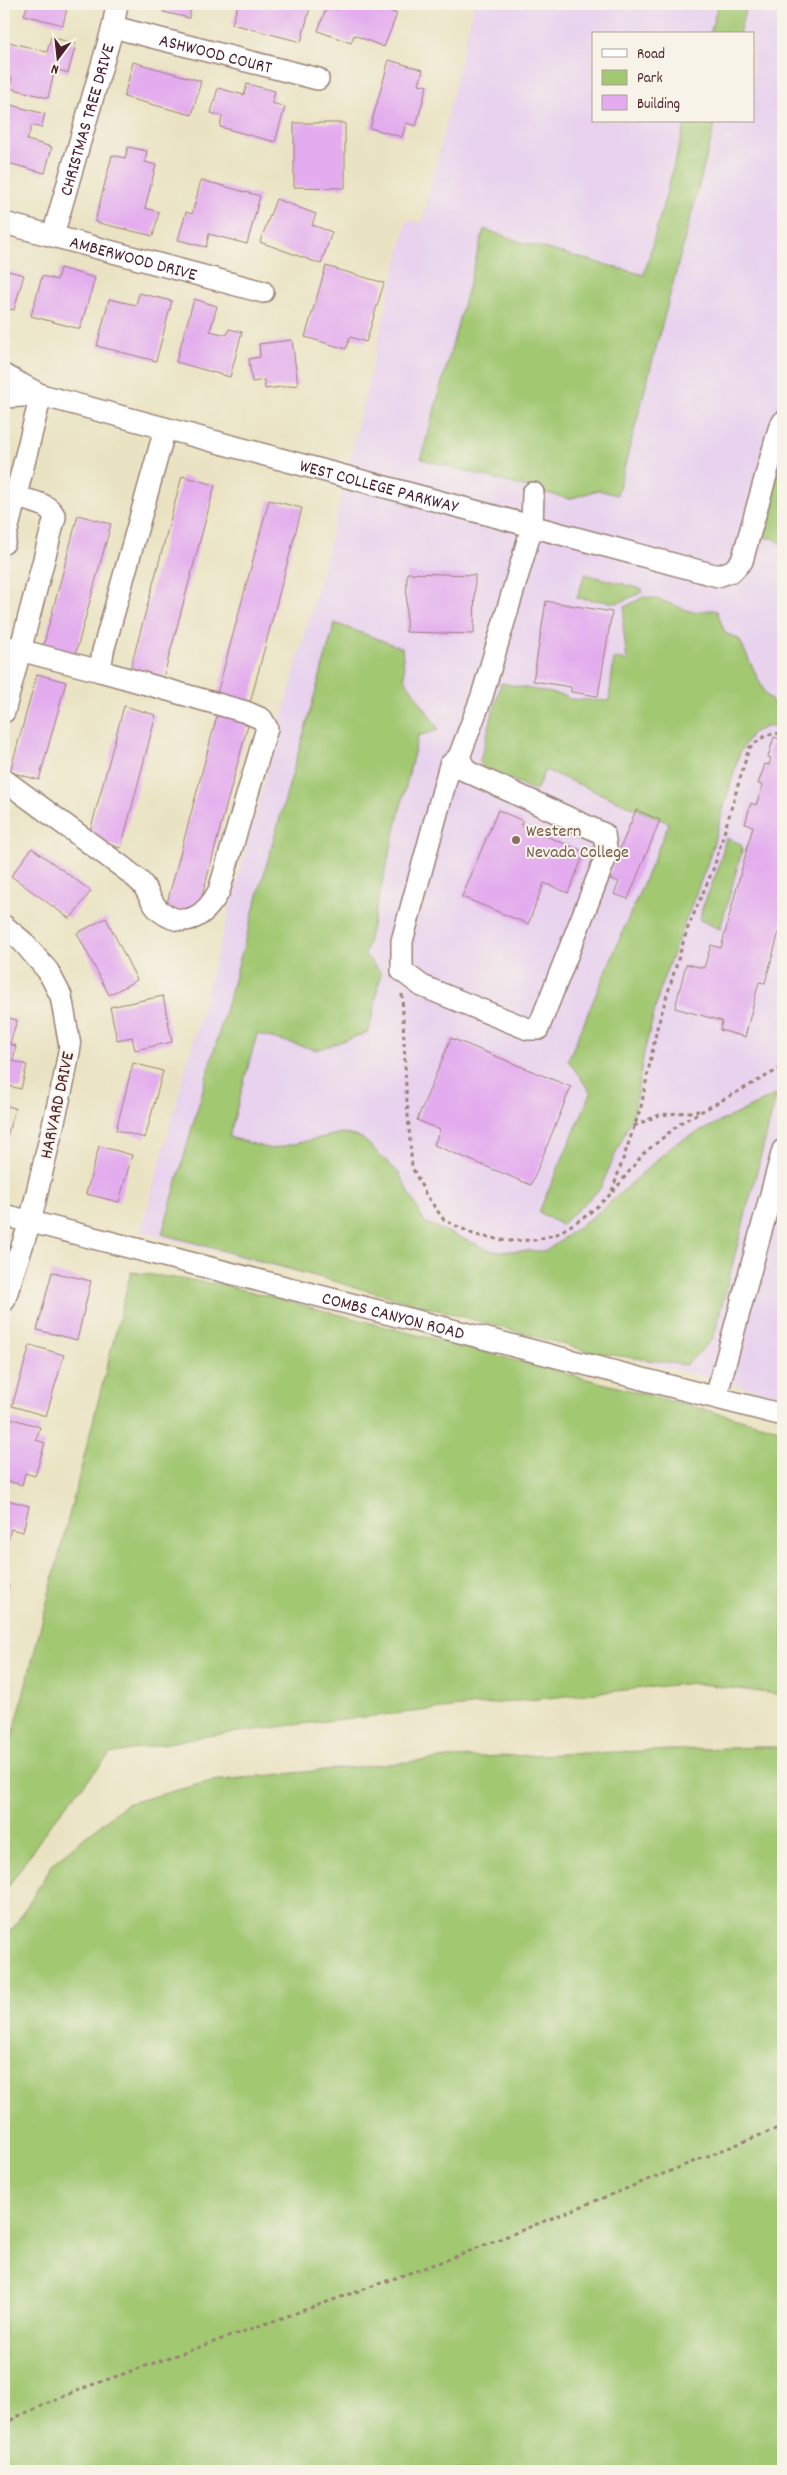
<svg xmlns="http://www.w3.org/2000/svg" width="787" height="2475" viewBox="0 0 787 2475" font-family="Dekko,sans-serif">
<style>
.built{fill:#e8d2ee;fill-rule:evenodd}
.green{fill:#a2c872;stroke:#76744e}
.building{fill:#e3acee}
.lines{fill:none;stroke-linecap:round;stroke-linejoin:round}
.minor-casing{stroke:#9a8177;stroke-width:24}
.path{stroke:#9a8177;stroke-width:3;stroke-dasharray:4 4;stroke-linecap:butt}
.minor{stroke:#fff;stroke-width:21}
.education-dot{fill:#8d6e63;stroke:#f7f3e8;stroke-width:2}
.labels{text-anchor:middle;stroke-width:4;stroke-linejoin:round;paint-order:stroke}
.street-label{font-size:18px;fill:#4a1f2b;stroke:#f7f3e8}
.education-label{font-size:18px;fill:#785e54;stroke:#f7f3e8;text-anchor:start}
</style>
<rect width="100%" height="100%" fill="#f7f3e8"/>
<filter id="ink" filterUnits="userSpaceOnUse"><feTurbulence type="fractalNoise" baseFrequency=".02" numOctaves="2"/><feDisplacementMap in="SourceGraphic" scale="10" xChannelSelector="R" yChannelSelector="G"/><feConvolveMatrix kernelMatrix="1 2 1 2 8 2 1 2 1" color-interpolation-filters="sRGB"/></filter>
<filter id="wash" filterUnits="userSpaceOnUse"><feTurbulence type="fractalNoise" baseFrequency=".0096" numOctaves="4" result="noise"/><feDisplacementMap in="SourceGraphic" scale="20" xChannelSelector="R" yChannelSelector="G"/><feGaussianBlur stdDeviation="1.12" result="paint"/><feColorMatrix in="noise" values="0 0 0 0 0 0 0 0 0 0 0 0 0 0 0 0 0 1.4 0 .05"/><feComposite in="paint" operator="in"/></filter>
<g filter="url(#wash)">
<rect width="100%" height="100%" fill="#eae3c3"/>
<!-- built -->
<path class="built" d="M474,4H783V1397L141,1232L330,542L407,220L422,223ZM593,34H753V121H593Z"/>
<!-- green -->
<g class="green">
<path d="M718,4H747L739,34H710Z"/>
<path d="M686,121H716L617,495L598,490L569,499L421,459L484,229L525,243L644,275Z"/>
<path d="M783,459V542L782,545L775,539L760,537L781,460Z"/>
<path d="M585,574L642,589L643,592L618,603L577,598Z"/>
<path d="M643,597C662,597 684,612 697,612C706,612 708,608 717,611L725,633L739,639L765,693L783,714V725L766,727L752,733L740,752L707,865L662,982L644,1053L634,1112L600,1189L561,1225L539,1212L591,1093L568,1060L669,823L545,770L536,791L482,767L480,760L501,683L566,696L569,699L609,701L614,658L627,661L623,624L625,607Z"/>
<path d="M335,623L402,648L405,679L439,730L418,736L365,955L381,973L369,1032L317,1050L257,1034L229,1137L271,1149L342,1133L362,1138L399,1173L424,1222L492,1251H546L604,1208L674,1144L777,1094L713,1339L686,1365L591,1352L162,1234Z"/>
<path d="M726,838L741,844L742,851L720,929L700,920L702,909L718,869Z"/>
<path d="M131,1272L225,1285L783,1430V1695L693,1683L325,1721L200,1737L110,1754L52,1822L4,1893V1771Z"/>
<path d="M758,1747H783V2471H4V1943L54,1862L126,1804L211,1781L449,1758Z"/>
</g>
<g id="blocks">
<!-- building -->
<g class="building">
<path d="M28,4H68L63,25L24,15Z"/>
<path d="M165,4H192L189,18L163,12Z"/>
<path d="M238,4H295L310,8L301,42L232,24Z"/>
<path d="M340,4H389L387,10L397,14L384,47L354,35L351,43L318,31L327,6L338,10Z"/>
<path d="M51,37L76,44L68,73L55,69L48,98L10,88L12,78L4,76V62L9,42L47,52Z"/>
<path d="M389,60L423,70L419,84L427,86L416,126L406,123L402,137L370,128Z"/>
<path d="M133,62L201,81L192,115L124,97Z"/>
<path d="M247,84L275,91L272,103L285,107L275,142L220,127L222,116L211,113L218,88L244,95Z"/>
<path d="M4,103L45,114L41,128L32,125L27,140L52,147L45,173L4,162Z"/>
<path d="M294,123H345V188L294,187Z"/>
<path d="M128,147L147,151L145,162L156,165L145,208L159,212L153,236L95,222L112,155L125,158Z"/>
<path d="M201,180L260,196L247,244L209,234L206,247L178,240L186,212L192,214Z"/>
<path d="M276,199L316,214L312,225L332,232L321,264L260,242Z"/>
<path d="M326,266L384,283L366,342L350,337L346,349L305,337Z"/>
<path d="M60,268L95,278L80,329L31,316L42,276L57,280Z"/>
<path d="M4,270L24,275L14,310L4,308Z"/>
<path d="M139,293L172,301L156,361L97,346L109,299L136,305Z"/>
<path d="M194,299L217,306L210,331L227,335L229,329L242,332L230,377L176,362Z"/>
<path d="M292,340L298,385L265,389L264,380L252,382L249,359L260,357L259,344Z"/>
<path d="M182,476L215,485L163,679L130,670Z"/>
<path d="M269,500L302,508L250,703L217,694Z"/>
<path d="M78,515L111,524L75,656L43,647Z"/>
<path d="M407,573L475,575L474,634L406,632Z"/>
<path d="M546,601L612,612L598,696L571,692V687L533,681Z"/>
<path d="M37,674L66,682L39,780L10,772Z"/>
<path d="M124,706L156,715L121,848L88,839Z"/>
<path d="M218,712L249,721L197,915L166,907Z"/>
<path d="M774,737L783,740V917L765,983L759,982L745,1037L720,1030L722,1021L675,1008L686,964L704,968L711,945L721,948L753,826L745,824L751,803L756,805L763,785L758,784L765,764L769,765L771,758L768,757Z"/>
<path d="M498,810L523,821L521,826L585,852L568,893L544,883L528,924L462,897Z"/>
<path d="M636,810L660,820L628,899L614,894L619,882L608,878Z"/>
<path d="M32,848L91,891L70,919L11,876Z"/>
<path d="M106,918L137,980L109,995L77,933Z"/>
<path d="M163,996L172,1042L135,1050L132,1037L117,1040L110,1007Z"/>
<path d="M4,1017L17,1020L10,1044L16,1046L13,1061L27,1065L21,1089L4,1085Z"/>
<path d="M451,1038L571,1087L531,1185L434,1145L440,1130L417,1120Z"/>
<path d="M133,1063L163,1071L145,1138L116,1130Z"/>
<path d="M4,1105L15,1108L4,1147Z"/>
<path d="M99,1146L132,1155L119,1202L86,1194Z"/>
<path d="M52,1272L91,1281L77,1340L37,1330Z"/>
<path d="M30,1345L64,1355L46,1416L12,1406Z"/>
<path d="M7,1417L40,1427L36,1440L45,1443L35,1476L25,1473L22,1485L4,1480V1429Z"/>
<path d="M4,1499L29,1506L23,1532L11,1529L4,1554Z"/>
<path d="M4,1583L9,1585L4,1602Z"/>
</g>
</g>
</g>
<g filter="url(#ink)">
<use href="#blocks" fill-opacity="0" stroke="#9a8177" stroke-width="1"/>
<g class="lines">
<!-- minor casing -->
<g class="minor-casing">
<g id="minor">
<path id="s1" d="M113,27L318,79"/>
<path id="s2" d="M4,223L263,292"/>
<path id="s3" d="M53,235L113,27L117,4"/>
<path id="s4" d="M4,375L41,395L718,576L732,571L742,561L779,429L783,422"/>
<path d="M4,397L41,395"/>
<path d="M4,543L41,395"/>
<path d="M4,646L100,671"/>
<path d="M4,712L55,517C49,503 30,501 16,497"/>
<path d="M459,757L466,771L604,834L607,854L538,1029H528L422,986L402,971V941L450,765L459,757L482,696L532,527L533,493"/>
<path d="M4,780L125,869C131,874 138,879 143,885C149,893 152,905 160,911C186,931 206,915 219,891L267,728L262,719L246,712L100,671L103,651L165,429"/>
<path d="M4,926L22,941L48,971L61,996L70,1046L64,1079L30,1222L4,1301"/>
<path id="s5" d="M4,1215L783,1415"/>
<path d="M716,1397L783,1150"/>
</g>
</g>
<!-- path -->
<g class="path">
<path d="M402,994L406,1088L412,1167L426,1195L444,1220L475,1235L507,1241L535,1240L557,1234L586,1216L611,1194L641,1107L657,1028L687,930L714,867L749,748L766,735L783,733"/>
<path d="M634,1126L659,1115L699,1111"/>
<path d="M613,1192L643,1154L682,1122L783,1067"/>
<path d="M4,2425L16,2417L86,2387L452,2258L783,2126"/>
</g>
<!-- minor -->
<use href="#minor" class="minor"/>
</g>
</g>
<!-- markers -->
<circle class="education-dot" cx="516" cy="840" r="5"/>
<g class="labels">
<!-- street labels -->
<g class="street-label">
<text dy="6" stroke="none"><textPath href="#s1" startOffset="106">ASHWOOD COURT</textPath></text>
<text dy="6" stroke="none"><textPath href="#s3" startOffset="120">CHRISTMAS TREE DRIVE</textPath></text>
<text dy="6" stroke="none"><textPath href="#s2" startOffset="134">AMBERWOOD DRIVE</textPath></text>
<text dy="6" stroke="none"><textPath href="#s4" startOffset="392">WEST COLLEGE PARKWAY</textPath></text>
<text transform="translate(56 1105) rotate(-78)" y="6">HARVARD DRIVE</text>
<text dy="6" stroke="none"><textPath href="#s5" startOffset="402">COMBS CANYON ROAD</textPath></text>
</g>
<!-- education labels -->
<g class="education-label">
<text x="526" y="836">Western<tspan x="526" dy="21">Nevada College</tspan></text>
</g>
</g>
<!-- margin -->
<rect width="787" height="2475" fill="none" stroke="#f7f3e8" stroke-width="20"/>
<!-- legend -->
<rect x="592" y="32" width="162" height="90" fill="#f7f3e8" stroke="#b29e9c"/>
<rect x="602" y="49" width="25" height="8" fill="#ffffff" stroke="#b29e9c"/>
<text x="637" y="58" font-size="15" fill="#4a1f2b">Road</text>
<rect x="602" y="70" width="25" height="15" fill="#a2c872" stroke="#b29e9c"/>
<text x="637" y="82" font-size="15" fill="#4a1f2b">Park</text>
<rect x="602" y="95" width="25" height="15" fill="#e3acee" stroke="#b29e9c"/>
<text x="637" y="108" font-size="15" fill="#4a1f2b">Building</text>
<!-- north arrow -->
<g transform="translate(58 58) rotate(195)" stroke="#f7f3e8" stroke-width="4" paint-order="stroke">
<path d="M0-4L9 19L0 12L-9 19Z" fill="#4a1f2b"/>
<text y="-8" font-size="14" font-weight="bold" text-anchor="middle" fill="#4a1f2b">N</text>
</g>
</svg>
